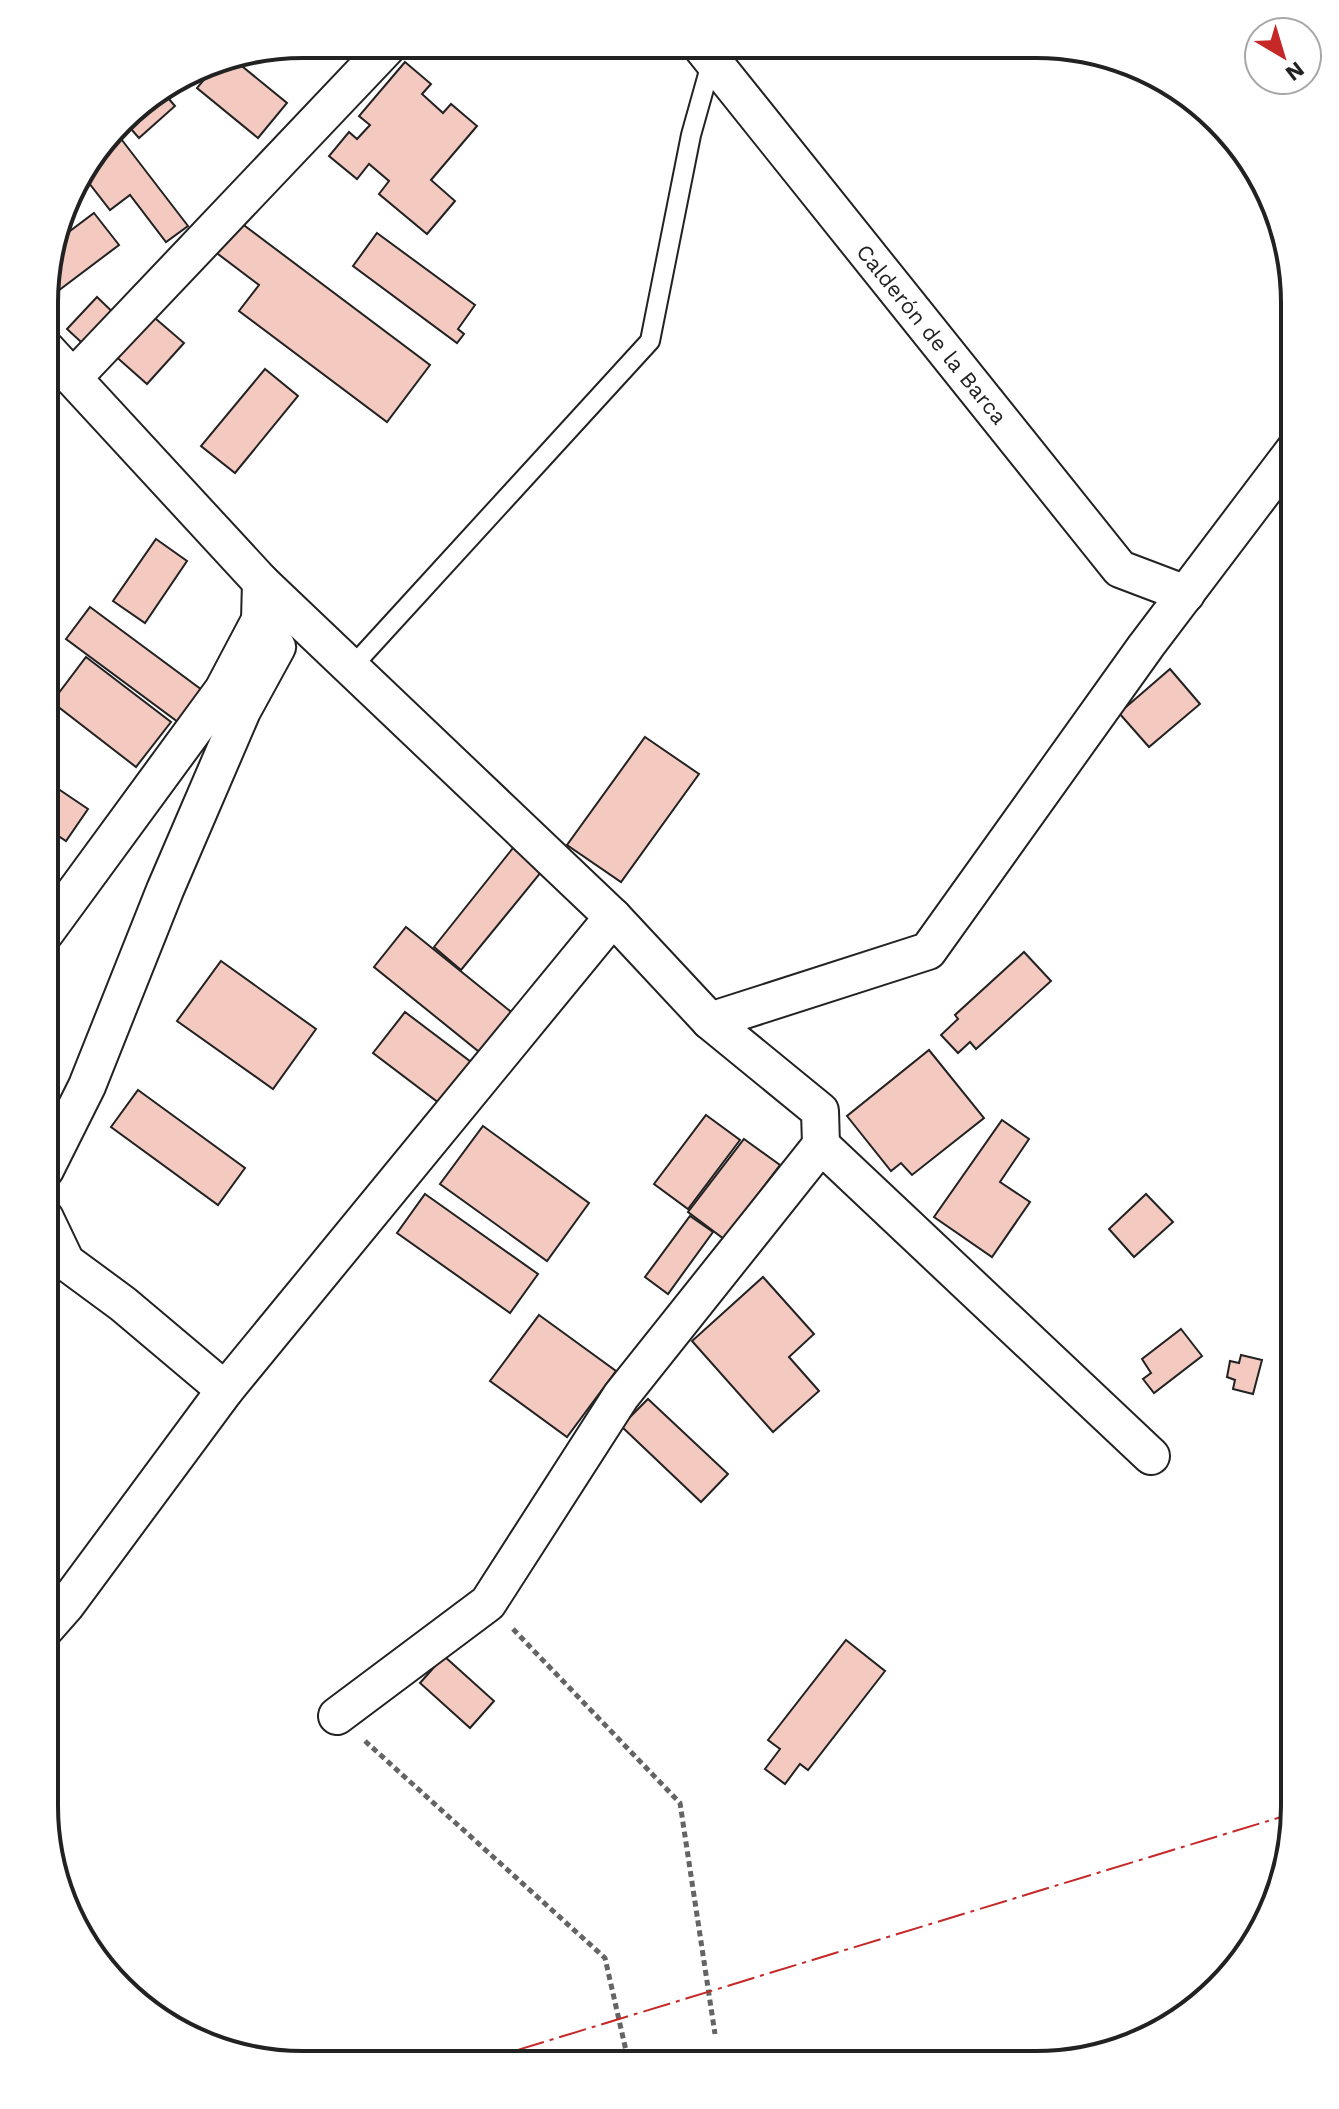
<svg xmlns="http://www.w3.org/2000/svg" width="1339" height="2109" viewBox="0 0 1339 2109" font-family="'Work Sans',sans-serif">
<style>
.building{fill:#f3c9c0;stroke:#222;stroke-width:2}
.lines{fill:none;stroke-linecap:round;stroke-linejoin:round}
.lane-casing{stroke:#222;stroke-width:22}
.street-casing{stroke:#222;stroke-width:40}
.path{stroke:#646464;stroke-width:5;stroke-dasharray:6 4;stroke-linecap:butt}
.lane{stroke:#fff;stroke-width:18}
.street{stroke:#fff;stroke-width:36}
.power{stroke:#c62828;stroke-width:2;stroke-dasharray:28 6 4 6;stroke-linecap:butt}
.labels{text-anchor:middle;stroke-width:6;stroke-linejoin:round;paint-order:stroke}
.street-label{font-size:22px;fill:#222;stroke:#fff}
.rim{fill:none;stroke:#222;stroke-width:4}
</style>
<rect width="100%" height="100%" fill="#fff"/>
<!-- building -->
<g class="building">
<path d="M232,58L287,103L258,138L197,88L220,60Z"/>
<path d="M405,62L431,84L422,94L443,113L451,104L477,126L431,180L455,201L427,234L379,194L389,181L369,164L357,179L329,156L349,132L357,139L370,125L359,116Z"/>
<path d="M161,90L175,106L139,138L123,120L132,108Z"/>
<path d="M115,131L188,226L166,242L130,195L110,210L82,174Z"/>
<path d="M94,213L119,245L46,300V269L54,243Z"/>
<path d="M237,220L430,365L387,422L239,311L259,285L214,251Z"/>
<path d="M377,233L475,305L458,329L464,334L457,343L353,266Z"/>
<path d="M97,297L122,321L93,353L67,329Z"/>
<path d="M149,313L184,343L147,384L113,354Z"/>
<path d="M265,369L298,396L235,473L201,446Z"/>
<path d="M156,539L187,561L145,623L113,601Z"/>
<path d="M90,607L202,690L178,722L66,639Z"/>
<path d="M86,657L171,722L136,767L52,702Z"/>
<path d="M1170,669L1200,704L1149,747L1119,713Z"/>
<path d="M645,737L699,774L621,882L567,845Z"/>
<path d="M45,780L88,809L66,841L45,827Z"/>
<path d="M513,848L542,871L461,970L434,947Z"/>
<path d="M406,927L515,1015L483,1055L374,967Z"/>
<path d="M1024,952L1051,981L976,1049L970,1042L958,1053L941,1035L958,1019L955,1015Z"/>
<path d="M221,961L316,1029L273,1089L177,1021Z"/>
<path d="M405,1012L475,1065L443,1106L373,1053Z"/>
<path d="M929,1050L984,1118L912,1175L901,1163L891,1171L847,1116Z"/>
<path d="M138,1090L245,1168L218,1205L111,1127Z"/>
<path d="M706,1115L740,1140L688,1209L654,1184Z"/>
<path d="M1002,1120L1029,1139L1000,1182L1030,1202L992,1257L934,1217Z"/>
<path d="M483,1126L589,1203L547,1261L440,1184Z"/>
<path d="M744,1139L780,1165L724,1239L688,1212Z"/>
<path d="M425,1194L538,1274L510,1313L397,1233Z"/>
<path d="M1146,1194L1173,1222L1134,1257L1109,1229Z"/>
<path d="M690,1216L713,1232L668,1294L645,1277Z"/>
<path d="M763,1277L814,1334L789,1357L819,1391L773,1432L692,1341Z"/>
<path d="M539,1315L616,1371L567,1437L490,1381Z"/>
<path d="M1181,1329L1202,1356L1154,1393L1143,1379L1151,1373L1142,1359Z"/>
<path d="M1241,1355L1262,1360L1253,1394L1233,1389L1235,1380L1227,1377L1230,1361L1239,1363Z"/>
<path d="M648,1399L728,1474L701,1502L621,1426Z"/>
<path d="M846,1640L885,1671L808,1770L800,1764L785,1784L765,1769L780,1749L768,1740Z"/>
<path d="M444,1656L494,1701L470,1728L420,1683Z"/>
</g>
<g class="lines">
<!-- lane casing -->
<g class="lane-casing">
<path id="lane" d="M350,669L650,341L691,135L712,60"/>
</g>
<!-- street casing -->
<g class="street-casing">
<g id="street">
<path d="M700,45L1120,569L1186,594"/>
<path d="M46,349L261,582L613,917L710,1021L820,1111L821,1145L621,1396L488,1603L337,1716"/>
<path d="M73,378L390,44"/>
<path d="M45,933L223,690L260,620"/>
<path d="M710,1021L928,951L1146,646L1295,449"/>
<path d="M821,1145L1151,1456"/>
<path d="M45,1170L87,1086L165,890L242,711L277,647L260,620L261,582"/>
<path d="M45,1218L66,1262L123,1304L225,1390"/>
<path d="M44,1630L66,1605L225,1390L613,917"/>
</g>
</g>
<!-- path -->
<g class="path">
<path d="M513,1629L680,1803L715,2034"/>
<path d="M365,1741L605,1958L629,2064"/>
</g>
<!-- lane -->
<use href="#lane" class="lane"/>
<!-- street -->
<use href="#street" class="street"/>
<!-- power -->
<path class="power" d="M475,2063L1294,1813"/>
</g>
<g class="labels">
<!-- street labels -->
<g class="street-label">
<text transform="translate(932 334) rotate(51)" y="8">Calderón de la Barca</text>
</g>
</g>
<!-- crop -->
<path d="M0 0H1339V2109H0ZM303 58H1036A245 245 0 0 1 1281 303V1806A245 245 0 0 1 1036 2051H303A245 245 0 0 1 58 1806V303A245 245 0 0 1 303 58Z" fill="#fff" fill-rule="evenodd"/>
<path class="rim" d="M303 58H1036A245 245 0 0 1 1281 303V1806A245 245 0 0 1 1036 2051H303A245 245 0 0 1 58 1806V303A245 245 0 0 1 303 58Z"/>
<!-- north arrow -->
<g transform="translate(1283 56) rotate(142)"><circle r="38" fill="#ffffff" stroke="#a7a7a7" stroke-width="2"/>
<path d="M0-6L14 30L0 20L-14 30Z" fill="#c62828"/>
<text y="-12" font-size="22" font-weight="bold" text-anchor="middle" fill="#222222">N</text>
</g>
</svg>
